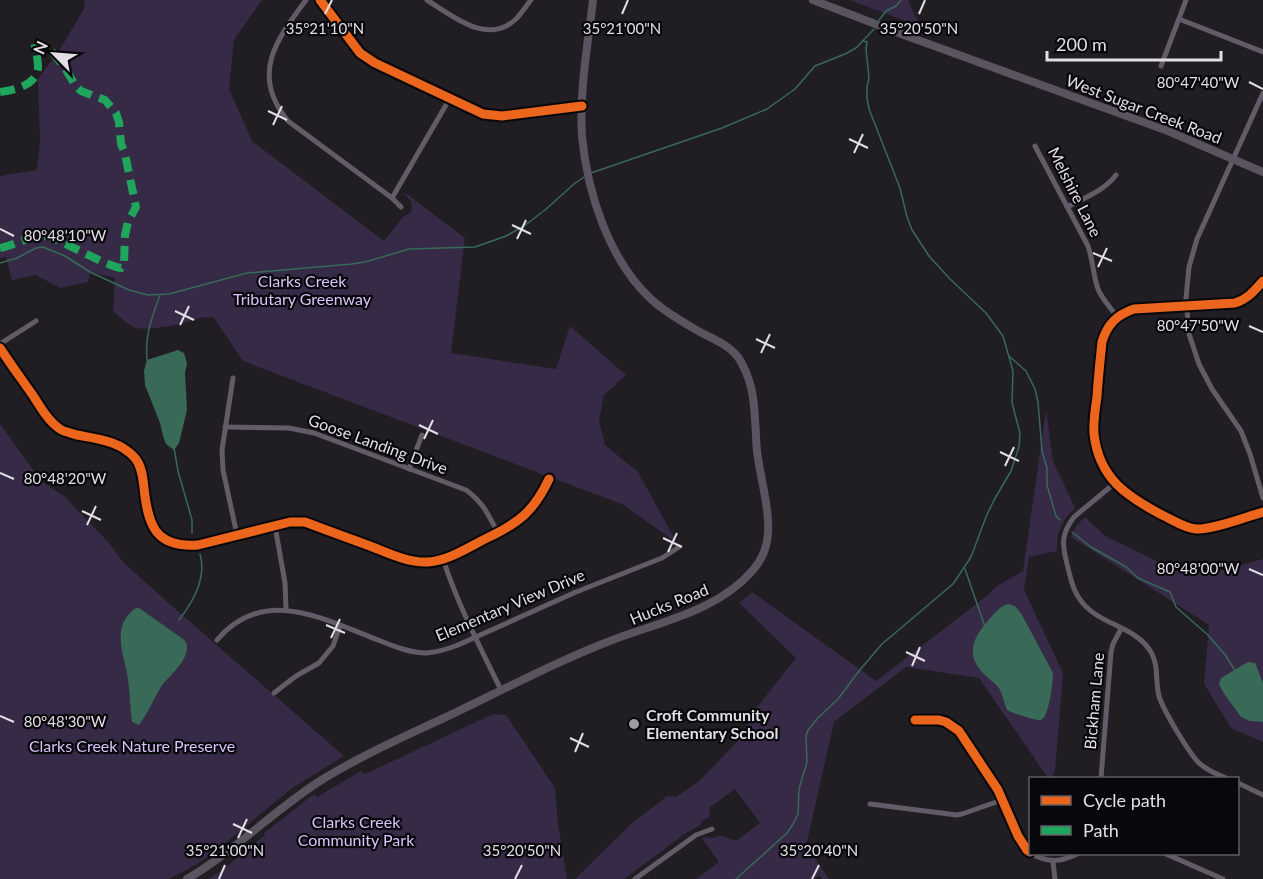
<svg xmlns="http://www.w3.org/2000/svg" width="1263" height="879" viewBox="0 0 1263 879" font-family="Lato,sans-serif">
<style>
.green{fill:#362a46}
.water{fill:#386a57}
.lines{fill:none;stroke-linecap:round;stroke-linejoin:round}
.stream{stroke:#386a57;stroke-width:1.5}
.minor{stroke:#615c67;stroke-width:5}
.secondary{stroke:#5a5460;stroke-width:8}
.quiet{stroke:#20a55d;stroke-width:8;stroke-dasharray:15 8;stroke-linecap:butt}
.cycleway-casing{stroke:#08070b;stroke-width:13}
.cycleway{stroke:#eb651d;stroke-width:9}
.ticks{fill:none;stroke:#e1dee5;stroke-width:2}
.poi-dot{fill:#9d9aa1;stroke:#08070b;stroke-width:2}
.labels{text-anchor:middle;stroke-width:4.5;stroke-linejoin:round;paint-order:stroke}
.street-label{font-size:16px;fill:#e1dee5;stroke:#08070b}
.park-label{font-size:16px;fill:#d9c3fb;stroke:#08070b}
.poi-label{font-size:16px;font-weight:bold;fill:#e1dee5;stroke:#08070b;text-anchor:start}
.ticks-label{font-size:15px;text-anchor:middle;fill:#e1dee5;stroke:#08070b;stroke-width:4.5;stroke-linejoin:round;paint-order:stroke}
</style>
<rect width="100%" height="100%" fill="#201d23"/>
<!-- green -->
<g class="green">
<path d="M84,0H262L234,40L229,89L252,141L384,241L403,217L411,212C413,203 411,200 405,195L404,192L465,238L451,353L556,369L570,326L626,375L604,395L599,421L605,445L638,472L677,543L624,505L243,361L214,318C199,316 200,319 187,322C175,326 148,330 136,328C128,326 120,316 113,311L115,278L90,272L88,282L60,288L36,275L12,280L6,257L0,258V176L37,170L40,141L38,79L62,46L85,7Z"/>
<path d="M850,0H909V3L921,27Z"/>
<path d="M1046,410L1053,461L1075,508C1062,520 1056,533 1057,551L1029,557L1024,590L1063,673L1055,771L1051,778H1048L979,678L906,667L834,722L806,846L829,879H822L820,876L812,879H696L719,862L701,837L713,838L720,835L736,841L760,823L735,789L709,808L710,817L703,820L699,826L686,833L624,879H575L631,824L667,796L676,797L699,781L742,737L754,711L796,658L739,603L752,592L876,681L988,595L997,586L1023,571Z"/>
<path d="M0,424L41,481L64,496L110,544L123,562L173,607L344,756L291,789L222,846L197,864L179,874L168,879H0Z"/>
<path d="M1085,517L1105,536L1181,573L1224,570L1263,559V742L1231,728L1204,684L1209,625L1071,537L1076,526Z"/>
<path d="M493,714L506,715L555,788L558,824L567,879H208L221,871L265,835L264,833L314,794L317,797L361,771L365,774Z"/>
</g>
<!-- water -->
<g class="water">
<path d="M178,350L184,353L187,363L185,373L187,410L179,443L174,450L166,444L163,436L160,423L145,385L144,371L147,360Z"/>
<path d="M1008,604L1015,606L1022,615L1053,673C1053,681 1049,717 1041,720C1036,721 1013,713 1007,710C1004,703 1003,695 999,688C994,682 987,678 982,672C966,654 973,638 987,622C994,614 998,607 1008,604Z"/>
<path d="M136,608H139L183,639C186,642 187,643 187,647C187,663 169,675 161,687C153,700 148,713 139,725L132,722C130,708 130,693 128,679C126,664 119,647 121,632C122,622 128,613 136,608Z"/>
<path d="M1248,662L1255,663L1256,665L1263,683V722L1250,721L1241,717C1234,706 1224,696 1219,684L1221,678Z"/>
</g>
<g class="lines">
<!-- stream -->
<g class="stream">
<path d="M879,20L886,11L896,6L901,0"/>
<path d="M591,173L722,128L767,109L795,89L815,66L845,54L856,48L874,29"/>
<path d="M0,263L17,258L36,248L43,247L65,256L90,272L129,290L148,295L169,294L247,273L352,264L365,262L409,249L475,247L506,236L524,226L545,210L574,184L584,177"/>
<path d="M1010,357L1026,371L1035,389L1038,402L1042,451L1047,468V485L1056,516L1060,520"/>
<path d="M147,360C145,334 151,320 160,295"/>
<path d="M174,448L178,471L192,520V533"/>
<path d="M1072,532L1091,547L1126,567L1138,578L1170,592L1176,607L1208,635L1226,656L1234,669"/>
<path d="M965,569L985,627"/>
<path d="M179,620C193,602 207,577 200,554"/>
<path d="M736,879L787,833L793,824L798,814L799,789L807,762L806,736L808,730L818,718L838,699L859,671L882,644L953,584L971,557L986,517L994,500L1011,471L1019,447L1020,433L1012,403L1013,371L1003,336L986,313L950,279L929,256L912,230L907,217L900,188L869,109L867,98V87L869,78L866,49L867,42L863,41"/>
</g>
<!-- minor -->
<g class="minor">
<path d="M306,0C276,40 250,75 288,121L392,198L401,207"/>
<path d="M320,0L360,53L375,63L483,114L502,116L582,106"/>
<path d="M427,0C453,16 487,46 516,19C522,13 526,6 531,0"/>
<path d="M1179,19L1263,52"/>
<path d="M1161,66L1186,0"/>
<path d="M1263,93L1197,239L1189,267L1186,298L1189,334L1199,364L1212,389L1241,431L1250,454L1263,498"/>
<path d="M1035,146L1088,246C1093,260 1093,275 1098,289C1102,299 1111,308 1117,317"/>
<path d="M392,198L450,98"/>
<path d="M1067,207C1084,198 1104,191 1116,175"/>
<path d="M1263,281C1254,291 1248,299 1235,303L1134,309C1116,315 1107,325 1102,342C1100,361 1098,379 1097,397C1095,410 1093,422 1094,434C1099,478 1126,496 1162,515C1173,520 1184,528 1196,529C1212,530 1246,517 1263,512"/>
<path d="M0,344L36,321"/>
<path d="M0,348C11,365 23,381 34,397C41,408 49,422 60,429C64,432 72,433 77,435C98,439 120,441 135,458C142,466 143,479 144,488C148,525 155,548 198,545L290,522H305C326,530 348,538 370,546C388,553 408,563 428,562C448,561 469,547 487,538C519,523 534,511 549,479"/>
<path d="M233,378L222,450L223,470L237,535"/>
<path d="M225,427L289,428L314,433L466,490C484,503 488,515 498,533"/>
<path d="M409,469L422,435"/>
<path d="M1115,483L1074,517C1061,534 1062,544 1067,564C1070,575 1072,589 1079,598C1096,625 1135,625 1151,652C1159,666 1155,681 1159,696C1163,710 1189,753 1199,763C1207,770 1216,774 1226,778"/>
<path d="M275,526L285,583L286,609"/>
<path d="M443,559C458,605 480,647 501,690"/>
<path d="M217,640C264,585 323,619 378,640C393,646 409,653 427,653C437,652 448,649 458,645L576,592L662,558L679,547"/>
<path d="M274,693L296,676L319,663L333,646L340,626"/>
<path d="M915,720H939L946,722L959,731L998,790L1018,836L1027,850L1030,852"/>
<path d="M1101,778L1111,652L1113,644L1121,629"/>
<path d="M1238,783L1263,795"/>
<path d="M870,804L957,815L962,814L1002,800"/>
<path d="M1032,854C1048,863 1061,862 1077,854"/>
<path d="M1166,854L1223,879"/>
<path d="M1053,862L1055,879"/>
<path d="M635,879L696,835L712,829"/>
</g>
<!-- secondary -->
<g class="secondary">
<path d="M813,0L904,35L1168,131L1263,172"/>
<path d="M187,879C235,851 275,809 323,779C361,756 403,737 444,718C501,691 557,661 615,639C663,621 719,610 753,570C760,562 765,552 767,541C772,515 760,478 757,451C755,430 756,408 751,387C748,376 744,366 738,357C728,345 714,339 700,332C683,322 666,313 652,300C609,261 587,192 582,136C579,91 588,44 593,0"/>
</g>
<!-- quiet -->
<g class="quiet">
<path d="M0,92C15,90 37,85 38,67C38,60 36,53 36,47"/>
<path d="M0,248C16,245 32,234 49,236L103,262L116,267L121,268L124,264L125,235L128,222L136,207L125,154L121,144L119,122L116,113L105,100L81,91L75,85L65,68L49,48L40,46L32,49"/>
</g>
<!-- cycleway casing -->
<g class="cycleway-casing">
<g id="cycleway">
<path d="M320,0L360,53L375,63L483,114L502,116L582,106"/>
<path d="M1263,281C1254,291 1248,299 1235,303L1134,309C1116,315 1107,325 1102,342C1100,361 1098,379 1097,397C1095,410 1093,422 1094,434C1099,478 1126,496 1162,515C1173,520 1184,528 1196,529C1212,530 1246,517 1263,512"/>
<path d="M0,348C11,365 23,381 34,397C41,408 49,422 60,429C64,432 72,433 77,435C98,439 120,441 135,458C142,466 143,479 144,488C148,525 155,548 198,545L290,522H305C326,530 348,538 370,546C388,553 408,563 428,562C448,561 469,547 487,538C519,523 534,511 549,479"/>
<path d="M915,720H939L946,722L959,731L998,790L1018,836L1027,850L1030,852"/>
</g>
</g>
<!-- cycleway -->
<use href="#cycleway" class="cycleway"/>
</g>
<!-- ticks -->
<path class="ticks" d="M325,14L332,0M622,14L628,0M919,14L925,0M1249,82L1263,89M268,111L287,120M273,125L282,106M849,139L868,148M854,153L863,134M512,225L531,234M0,229L14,236M517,239L526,220M1093,253L1112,261M1098,267L1107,248M175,311L194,320M180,325L189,306M1249,326L1263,332M756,339L775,348M761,353L770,334M419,425L438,434M424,439L433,420M1000,452L1019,461M1005,466L1014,447M0,473L14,479M82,511L101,520M87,525L96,506M663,538L682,547M668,552L677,533M1249,569L1263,575M326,625L345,633M331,638L340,619M906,652L925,661M912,666L920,647M0,716L14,722M570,738L589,747M575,752L583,733M233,824L252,833M238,838L247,819M219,879L225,865M515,879L522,865M812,879L819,865"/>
<!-- markers -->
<circle class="poi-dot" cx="634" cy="724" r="6"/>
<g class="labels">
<!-- street labels -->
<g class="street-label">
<text transform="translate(1144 109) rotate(21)" y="6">West Sugar Creek Road</text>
<text transform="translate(1075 192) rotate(63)" y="6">Melshire Lane</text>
<text transform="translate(378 444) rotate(20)" y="6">Goose Landing Drive</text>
<text transform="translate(669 604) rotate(-22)" y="6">Hucks Road</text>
<text transform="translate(510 605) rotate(-23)" y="6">Elementary View Drive</text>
<text transform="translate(1094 701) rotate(-85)" y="6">Bickham Lane</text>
</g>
<!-- park labels -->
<g class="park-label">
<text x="302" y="287">Clarks Creek<tspan x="302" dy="18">Tributary Greenway</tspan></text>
<text x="132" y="752">Clarks Creek Nature Preserve</text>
<text x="356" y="828">Clarks Creek<tspan x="356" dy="18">Community Park</tspan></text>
</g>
<!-- poi labels -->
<g class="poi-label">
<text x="646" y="721">Croft Community<tspan x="646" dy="18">Elementary School</tspan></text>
</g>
</g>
<g class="ticks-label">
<text x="325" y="34">35°21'10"N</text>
<text x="622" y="34">35°21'00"N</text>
<text x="919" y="34">35°20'50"N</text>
<text x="1198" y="88">80°47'40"W</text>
<text x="65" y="241">80°48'10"W</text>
<text x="1198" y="331">80°47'50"W</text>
<text x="65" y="484">80°48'20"W</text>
<text x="1198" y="574">80°48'00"W</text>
<text x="65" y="727">80°48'30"W</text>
<text x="225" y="856">35°21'00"N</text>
<text x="522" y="856">35°20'50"N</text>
<text x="819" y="856">35°20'40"N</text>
</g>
<!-- legend -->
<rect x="1029" y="777" width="210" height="78" fill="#08070b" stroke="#5f5d62" stroke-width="1.5"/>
<rect x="1041" y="796" width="30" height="9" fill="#eb651d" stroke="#5f5d62" stroke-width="1.5"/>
<text x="1083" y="807" font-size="18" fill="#e1dee5">Cycle path</text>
<rect x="1041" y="826" width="30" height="9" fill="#20a55d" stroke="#5f5d62" stroke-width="1.5"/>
<text x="1083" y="837" font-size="18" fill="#e1dee5">Path</text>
<!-- north arrow -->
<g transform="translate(54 54) rotate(295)" stroke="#08070b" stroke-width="4.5" paint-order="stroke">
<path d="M0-4.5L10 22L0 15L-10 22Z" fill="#e1dee5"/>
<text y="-9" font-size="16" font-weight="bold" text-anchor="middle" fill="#e1dee5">N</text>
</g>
<!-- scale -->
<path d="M1047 51v9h174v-9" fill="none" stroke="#e1dee5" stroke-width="3"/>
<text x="1056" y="51" font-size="18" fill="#e1dee5" stroke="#08070b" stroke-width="4.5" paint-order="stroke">200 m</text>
</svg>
